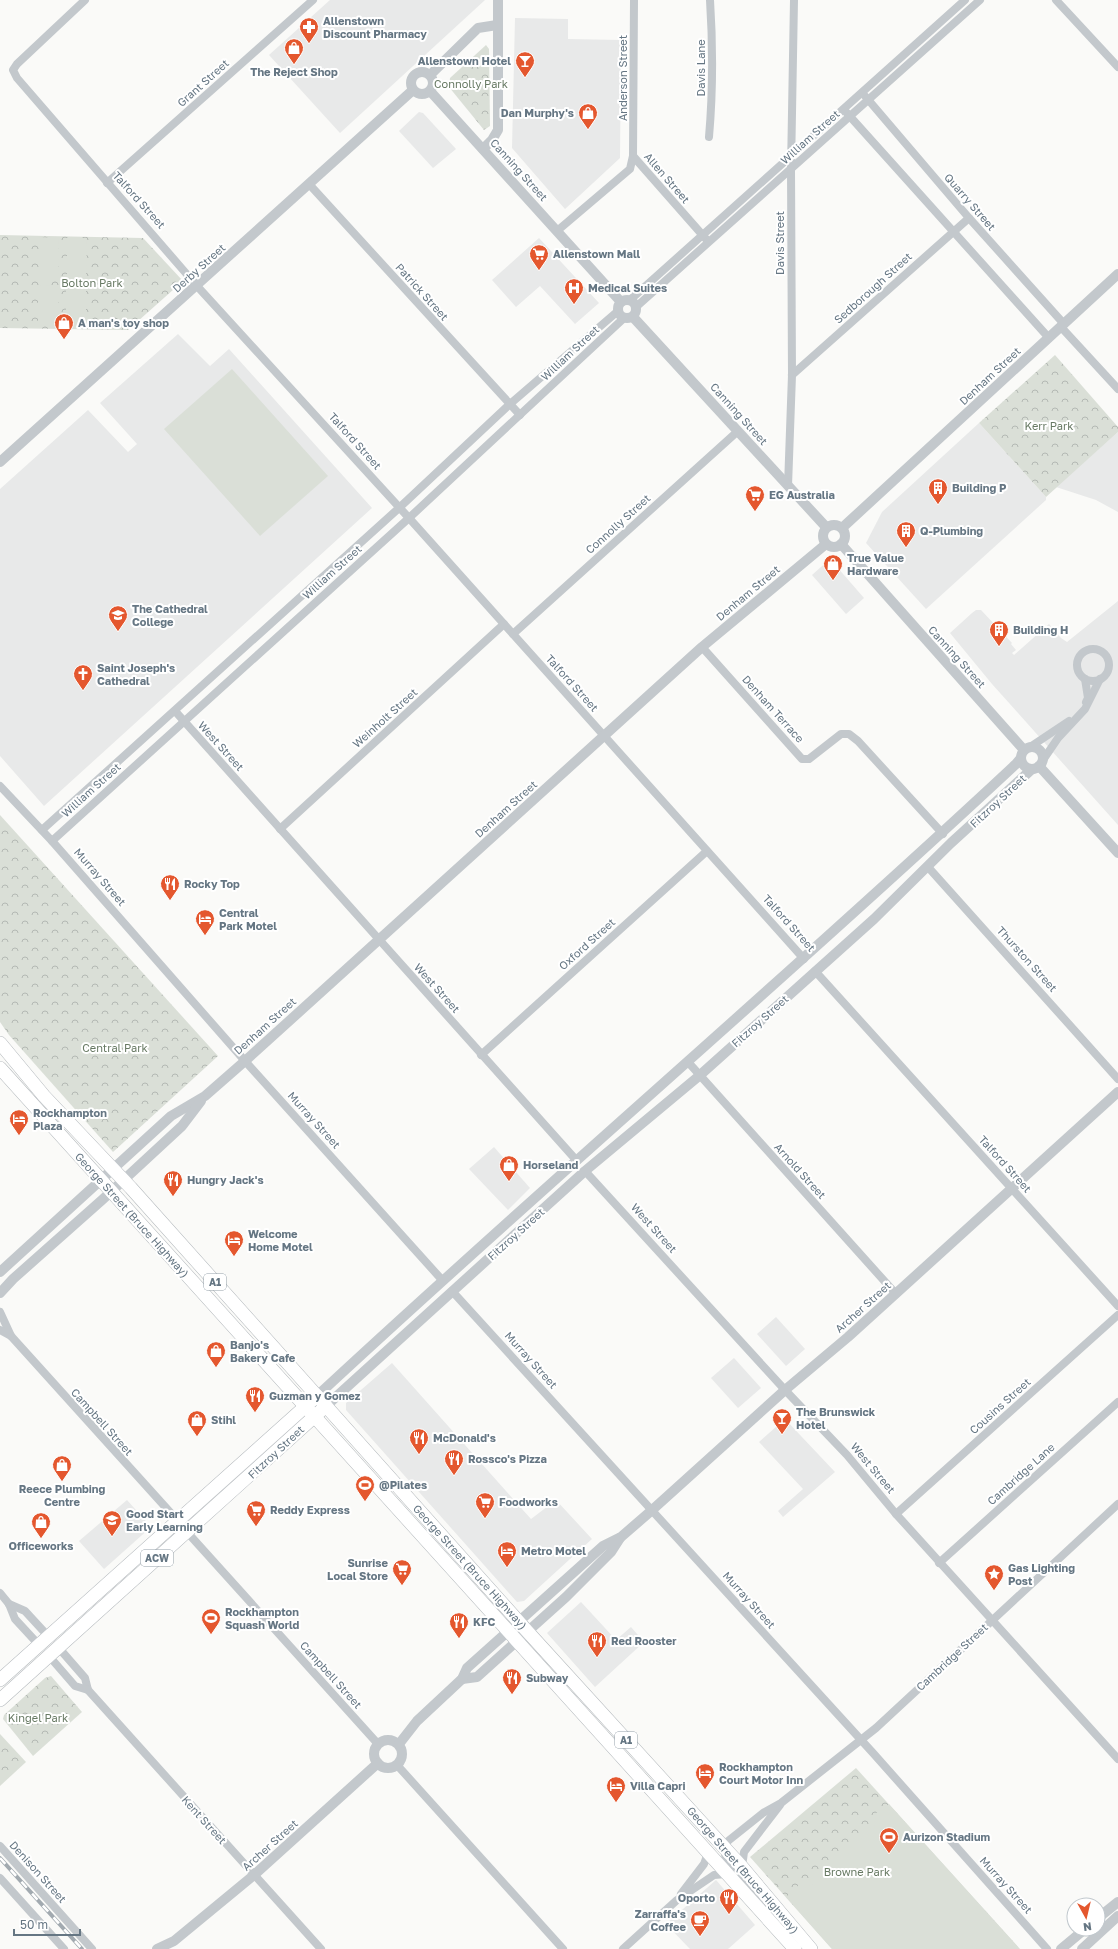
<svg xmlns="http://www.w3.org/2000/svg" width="1118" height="1949" viewBox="0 0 1118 1949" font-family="'Golos Text',sans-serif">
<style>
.built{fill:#e8e9e9}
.park{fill:url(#park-crowns)}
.pitch{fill:#dadfd7}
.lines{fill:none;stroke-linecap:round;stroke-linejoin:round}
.primary-casing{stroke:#b5babe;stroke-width:14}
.trunk-casing{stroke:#b4b9bd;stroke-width:14}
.minor{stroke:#c3c8cc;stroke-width:8}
.tertiary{stroke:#c3c8cc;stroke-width:10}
.primary{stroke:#fff;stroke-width:13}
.trunk{stroke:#fff;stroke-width:13}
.rail-casing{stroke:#a2aab0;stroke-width:4}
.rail{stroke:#fff;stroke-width:2.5;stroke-dasharray:8;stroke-linecap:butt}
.labels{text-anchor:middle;stroke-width:4;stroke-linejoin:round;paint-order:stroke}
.shield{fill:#fff;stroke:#939fa8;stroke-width:1}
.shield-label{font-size:10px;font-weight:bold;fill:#657683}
.poi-label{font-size:11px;font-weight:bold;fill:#657683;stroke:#fff;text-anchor:start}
.street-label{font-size:11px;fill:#657683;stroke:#fff}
.park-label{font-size:11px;fill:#687a64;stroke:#fff}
</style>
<defs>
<pattern id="park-crowns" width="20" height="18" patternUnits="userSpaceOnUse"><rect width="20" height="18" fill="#dadfd7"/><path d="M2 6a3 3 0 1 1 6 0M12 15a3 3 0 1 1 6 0" fill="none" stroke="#b4b9b4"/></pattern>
</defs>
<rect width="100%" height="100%" fill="#fafaf8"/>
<!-- built -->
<g class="built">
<path d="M330,0H485L340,133L269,55Z"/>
<path d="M515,18L568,19V39L621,40L620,158L565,209L512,148Z"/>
<path d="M419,112L423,113L456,149L433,168L399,131Z"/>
<path d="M539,238L599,303L575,324L540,286L516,307L492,280Z"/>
<path d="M178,334L210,366L229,349L372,508L44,806L0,756V489L88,410L128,452L137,444L100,403Z"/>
<path d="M979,423L1046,497V500L926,609L866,543L882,512Z"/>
<path d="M1118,432V512L1096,500L1056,487Z"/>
<path d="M830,559L864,598L846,614L812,575Z"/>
<path d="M1118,601V825L992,684L950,633L972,613L976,610H981L1012,643L1011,644L1016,650L1012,653L1014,655L1049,624L1061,638L1067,642Z"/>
<path d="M494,1147L530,1188L508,1210L469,1169Z"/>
<path d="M776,1317L805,1349L786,1366L757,1334Z"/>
<path d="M734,1358L761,1388L738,1408L711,1378Z"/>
<path d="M392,1363L531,1519L556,1500L592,1539L524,1601L517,1602L346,1410V1403Z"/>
<path d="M785,1419L835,1472L783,1517L778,1511L803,1489L759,1442Z"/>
<path d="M127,1500L151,1527L104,1569L79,1541Z"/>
<path d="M581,1602L616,1640L631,1627L644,1642L595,1687L547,1633Z"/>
<path d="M716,1880L755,1925L728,1949H690L666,1924Z"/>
</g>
<!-- park -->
<g class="park">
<path d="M486,45L489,49L490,126L484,130L449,87L450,78Z"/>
<path d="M0,235L143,238L183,281L128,330L0,328Z"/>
<path d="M1055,355L1118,427V432L1046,497L979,423Z"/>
<path d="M0,815L218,1056L113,1152L9,1035L0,1022Z"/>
<path d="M51,1676L82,1712L33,1756L3,1719L4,1715L45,1678Z"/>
<path d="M0,1734L26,1762L0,1786Z"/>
<path d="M856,1768L1020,1949H832L750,1857Z"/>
</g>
<!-- pitch -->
<g class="pitch">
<path d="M39,237L59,238L58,277H39Z"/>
<path d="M67,238H87L86,278H67Z"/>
<path d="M38,285L58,286V326H38Z"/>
<path d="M66,285L86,286V326H66Z"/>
<path d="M232,369L328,476L260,536L164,429Z"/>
<path d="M889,1804L1018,1947V1949H832L786,1897L804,1880L810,1886L874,1827L876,1813Z"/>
</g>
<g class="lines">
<!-- primary casing -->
<g class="primary-casing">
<g id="primary">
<path d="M0,1680L317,1396"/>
<path d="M0,1700L326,1406"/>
</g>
</g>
<!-- trunk casing -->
<g class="trunk-casing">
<g id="trunk">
<path d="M0,1043L44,1096L131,1188L527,1631L742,1867L811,1949"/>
<path d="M0,1068L795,1949"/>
</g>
</g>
<!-- minor -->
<g class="minor">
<path d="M85,0L17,64L13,70L17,78L197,286L409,518L804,959"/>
<path d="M1056,0L1118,67"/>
<path d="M865,96L969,218L1064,324"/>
<path d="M846,112L1049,338"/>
<path d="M709,137C713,91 713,46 710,0"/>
<path d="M633,156L634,0"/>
<path d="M107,183L313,0"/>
<path d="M309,184L520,415"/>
<path d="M557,231L630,169L633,156L706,239"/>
<path d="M630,300L965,0"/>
<path d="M636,307L980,0"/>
<path d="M1061,327L1118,389"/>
<path d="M792,375L969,218"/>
<path d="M788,486L792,375L791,169L794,0"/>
<path d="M513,634L738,431"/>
<path d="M702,647L802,759H809L841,734H849L858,741L943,834"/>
<circle cx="1093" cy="665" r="16"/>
<path d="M1085,679L1088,698L1086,702"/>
<path d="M175,711L577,1161"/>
<path d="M1030,747L1069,721"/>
<path d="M1041,763L1058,738L1085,709L1100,679"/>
<path d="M0,786L52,841L245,1061L443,1281"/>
<path d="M280,829L504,624"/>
<path d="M42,830L399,508L510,404L618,311"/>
<path d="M52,841L409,518L624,318"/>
<path d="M928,867L1118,1079"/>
<path d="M815,971L1118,1306"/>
<path d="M481,1055L707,851"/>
<path d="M688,1062L896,1294"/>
<path d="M585,1171L785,1390L847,1455L896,1514L1118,1759"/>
<path d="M452,1291L873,1753L1047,1949"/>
<path d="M0,1312L11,1336"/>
<path d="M0,1330L11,1336L178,1521"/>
<path d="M896,1514L1118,1315"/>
<path d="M187,1532L378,1744"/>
<path d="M939,1563L1118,1402"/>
<path d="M0,1593L9,1604L15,1619L39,1645"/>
<path d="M9,1604L25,1611L48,1636"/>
<path d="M58,1647L85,1678L88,1690L321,1949"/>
<path d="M49,1656L75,1686L88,1690"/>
<path d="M397,1765L563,1949"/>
<path d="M0,1846L92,1949"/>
<path d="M742,1867L744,1852L780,1805"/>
<path d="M0,1878L64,1949"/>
<path d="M681,1894L704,1864L708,1853"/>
<path d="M777,1921L726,1860L724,1848L728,1841L763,1813L781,1803L876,1728L1118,1504"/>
<path d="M623,1949L677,1900L714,1875L726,1874"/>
</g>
<!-- tertiary -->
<g class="tertiary">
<circle cx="422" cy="83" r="11"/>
<path d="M430,75L478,28L497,25"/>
<path d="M430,91L621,302"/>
<path d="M483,149L492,140L498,130V0"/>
<circle cx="627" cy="309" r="9"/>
<path d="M633,317L826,527"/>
<path d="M0,462L413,90"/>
<circle cx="834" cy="536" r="11"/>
<path d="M842,528L1118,274"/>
<path d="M841,544L1024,750"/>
<circle cx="1032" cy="758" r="11"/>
<path d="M1039,766L1118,853"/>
<path d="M0,1272L171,1116L205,1096L245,1061L702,647L826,544"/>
<path d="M0,1293L13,1279L102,1200L182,1126L201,1101"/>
<path d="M317,1396C547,1182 787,978 1016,764L1021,758"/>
<path d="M326,1406L585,1171L699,1076L874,919L951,843L1032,769"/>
<path d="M462,1679L477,1677L566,1597L611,1552L620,1538"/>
<circle cx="388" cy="1754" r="14"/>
<path d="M399,1744L417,1721L462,1679L467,1668L603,1546L621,1537L651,1511L785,1390L848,1337L1118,1092"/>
<path d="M1098,1918L1118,1902"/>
<path d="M157,1949L174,1941L254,1875L378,1763"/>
<path d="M1061,1949L1085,1929"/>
<path d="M1082,1949L1118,1916"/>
</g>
<!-- primary -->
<use href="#primary" class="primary"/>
<!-- trunk -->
<use href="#trunk" class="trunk"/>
<!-- rail casing -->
<g class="rail-casing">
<path id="rail" d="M0,1858L82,1949"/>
</g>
<!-- rail -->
<use href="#rail" class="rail"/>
</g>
<!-- icons -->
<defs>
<g id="pharmacy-pin" transform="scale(1)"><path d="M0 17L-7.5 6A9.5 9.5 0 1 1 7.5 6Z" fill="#e4572e" stroke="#fff"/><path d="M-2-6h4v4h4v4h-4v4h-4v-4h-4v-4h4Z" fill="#fff"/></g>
<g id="shop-pin" transform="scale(1)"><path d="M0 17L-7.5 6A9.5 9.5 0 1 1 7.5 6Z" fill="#e4572e" stroke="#fff"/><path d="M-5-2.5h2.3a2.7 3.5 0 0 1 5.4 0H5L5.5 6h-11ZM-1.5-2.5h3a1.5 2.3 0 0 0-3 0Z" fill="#fff"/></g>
<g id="bar-pin" transform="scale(1)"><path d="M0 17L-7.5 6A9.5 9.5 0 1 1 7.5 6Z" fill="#e4572e" stroke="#fff"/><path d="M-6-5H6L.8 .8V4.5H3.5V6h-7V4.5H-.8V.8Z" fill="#fff"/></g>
<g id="supermarket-pin" transform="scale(1)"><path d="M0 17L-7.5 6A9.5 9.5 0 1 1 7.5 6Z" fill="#e4572e" stroke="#fff"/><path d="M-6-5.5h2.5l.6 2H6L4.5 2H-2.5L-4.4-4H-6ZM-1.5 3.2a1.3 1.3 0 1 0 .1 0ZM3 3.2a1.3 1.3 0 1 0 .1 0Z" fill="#fff"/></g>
<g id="hospital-pin" transform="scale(1)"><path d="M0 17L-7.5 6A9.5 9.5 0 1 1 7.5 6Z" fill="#e4572e" stroke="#fff"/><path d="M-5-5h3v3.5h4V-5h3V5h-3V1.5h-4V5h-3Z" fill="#fff"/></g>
<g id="building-pin" transform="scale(1)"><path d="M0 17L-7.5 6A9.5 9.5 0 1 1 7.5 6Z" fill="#e4572e" stroke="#fff"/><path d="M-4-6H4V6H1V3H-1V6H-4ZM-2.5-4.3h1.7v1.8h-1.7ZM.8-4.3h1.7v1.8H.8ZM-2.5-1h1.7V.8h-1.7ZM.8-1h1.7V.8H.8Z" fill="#fff"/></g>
<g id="school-pin" transform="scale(1)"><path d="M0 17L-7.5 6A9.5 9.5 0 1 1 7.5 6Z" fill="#e4572e" stroke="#fff"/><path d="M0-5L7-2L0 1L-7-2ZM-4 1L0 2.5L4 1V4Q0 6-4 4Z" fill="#fff"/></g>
<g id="church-pin" transform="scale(1)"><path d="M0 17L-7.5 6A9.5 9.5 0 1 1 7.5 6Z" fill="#e4572e" stroke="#fff"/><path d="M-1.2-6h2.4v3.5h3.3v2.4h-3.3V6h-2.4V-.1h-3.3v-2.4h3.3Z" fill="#fff"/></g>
<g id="restaurant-pin" transform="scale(1)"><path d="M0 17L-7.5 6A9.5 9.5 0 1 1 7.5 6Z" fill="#e4572e" stroke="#fff"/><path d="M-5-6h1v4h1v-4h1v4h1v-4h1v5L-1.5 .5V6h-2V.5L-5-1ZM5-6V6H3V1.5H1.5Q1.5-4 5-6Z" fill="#fff"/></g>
<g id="hotel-pin" transform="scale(1)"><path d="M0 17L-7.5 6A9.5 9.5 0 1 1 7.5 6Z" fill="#e4572e" stroke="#fff"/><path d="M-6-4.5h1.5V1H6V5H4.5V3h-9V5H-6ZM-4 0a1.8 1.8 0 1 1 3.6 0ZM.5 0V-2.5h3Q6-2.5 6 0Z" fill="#fff"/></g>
<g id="stadium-pin" transform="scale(1)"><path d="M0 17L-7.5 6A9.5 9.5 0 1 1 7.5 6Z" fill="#e4572e" stroke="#fff"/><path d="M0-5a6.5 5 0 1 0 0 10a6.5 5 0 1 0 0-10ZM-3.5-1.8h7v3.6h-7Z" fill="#fff"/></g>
<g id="sight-pin" transform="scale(1)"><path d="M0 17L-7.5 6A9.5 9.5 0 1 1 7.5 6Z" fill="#e4572e" stroke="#fff"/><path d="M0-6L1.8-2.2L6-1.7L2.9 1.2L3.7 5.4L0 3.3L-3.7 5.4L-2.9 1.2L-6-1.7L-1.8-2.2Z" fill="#fff"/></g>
<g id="cafe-pin" transform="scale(1)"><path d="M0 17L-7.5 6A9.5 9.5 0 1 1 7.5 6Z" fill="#e4572e" stroke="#fff"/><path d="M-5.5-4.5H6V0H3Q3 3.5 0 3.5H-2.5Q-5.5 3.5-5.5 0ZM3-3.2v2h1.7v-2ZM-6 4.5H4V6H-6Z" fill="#fff"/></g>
</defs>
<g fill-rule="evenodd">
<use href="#pharmacy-pin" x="309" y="27"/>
<use href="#shop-pin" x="294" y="48"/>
<use href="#bar-pin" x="525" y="61"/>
<use href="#shop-pin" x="588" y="113"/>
<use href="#supermarket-pin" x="539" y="254"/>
<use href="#hospital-pin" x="574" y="288"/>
<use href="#shop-pin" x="64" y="323"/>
<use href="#building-pin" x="938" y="488"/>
<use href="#supermarket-pin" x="755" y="495"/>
<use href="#building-pin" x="906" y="531"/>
<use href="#shop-pin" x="833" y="564"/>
<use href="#school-pin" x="118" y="615"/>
<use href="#building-pin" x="999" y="630"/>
<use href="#church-pin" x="83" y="674"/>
<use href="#restaurant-pin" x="170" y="884"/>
<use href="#hotel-pin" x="205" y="919"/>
<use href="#hotel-pin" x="19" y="1119"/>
<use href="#shop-pin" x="509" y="1165"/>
<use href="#restaurant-pin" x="173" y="1180"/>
<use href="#hotel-pin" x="234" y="1240"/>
<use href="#shop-pin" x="216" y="1351"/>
<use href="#restaurant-pin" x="255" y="1396"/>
<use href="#bar-pin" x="782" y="1418"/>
<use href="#shop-pin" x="197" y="1420"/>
<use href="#restaurant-pin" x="419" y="1438"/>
<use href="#restaurant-pin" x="454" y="1459"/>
<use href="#shop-pin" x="62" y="1465"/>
<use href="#stadium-pin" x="365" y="1485"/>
<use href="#supermarket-pin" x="485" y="1502"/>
<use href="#supermarket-pin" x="256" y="1510"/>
<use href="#school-pin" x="112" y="1520"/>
<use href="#shop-pin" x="41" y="1522"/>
<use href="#hotel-pin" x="507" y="1551"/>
<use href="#supermarket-pin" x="402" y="1569"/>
<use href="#sight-pin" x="994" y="1574"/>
<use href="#stadium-pin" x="211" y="1618"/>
<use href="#restaurant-pin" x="459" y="1622"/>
<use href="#restaurant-pin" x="597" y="1641"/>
<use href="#restaurant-pin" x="512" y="1678"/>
<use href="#hotel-pin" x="705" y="1773"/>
<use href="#hotel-pin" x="616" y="1786"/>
<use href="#stadium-pin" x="889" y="1837"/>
<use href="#restaurant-pin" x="729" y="1898"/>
<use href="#cafe-pin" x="700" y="1920"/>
</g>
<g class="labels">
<!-- shield labels -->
<g class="shield">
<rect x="204" y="1274" width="22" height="16" rx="3"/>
<rect x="141" y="1550" width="32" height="16" rx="3"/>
<rect x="615" y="1732" width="22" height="16" rx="3"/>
</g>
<g class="shield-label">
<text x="215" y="1286">A1</text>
<text x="157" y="1562">ACW</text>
<text x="626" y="1744">A1</text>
</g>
<!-- poi labels -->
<g class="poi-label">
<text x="323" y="25">Allenstown<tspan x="323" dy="13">Discount Pharmacy</tspan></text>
<text x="511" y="65" text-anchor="end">Allenstown Hotel</text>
<text x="294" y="76" text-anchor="middle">The Reject Shop</text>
<text x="574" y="117" text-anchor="end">Dan Murphy's</text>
<text x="553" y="258">Allenstown Mall</text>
<text x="588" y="292">Medical Suites</text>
<text x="78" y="327">A man's toy shop</text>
<text x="952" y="492">Building P</text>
<text x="769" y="499">EG Australia</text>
<text x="920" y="535">Q-Plumbing</text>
<text x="847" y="562">True Value<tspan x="847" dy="13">Hardware</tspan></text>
<text x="132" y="613">The Cathedral<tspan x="132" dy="13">College</tspan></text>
<text x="1013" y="634">Building H</text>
<text x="97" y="672">Saint Joseph's<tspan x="97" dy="13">Cathedral</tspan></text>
<text x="184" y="888">Rocky Top</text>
<text x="219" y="917">Central<tspan x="219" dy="13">Park Motel</tspan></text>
<text x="33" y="1117">Rockhampton<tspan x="33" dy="13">Plaza</tspan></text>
<text x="523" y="1169">Horseland</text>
<text x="187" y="1184">Hungry Jack's</text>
<text x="248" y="1238">Welcome<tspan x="248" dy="13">Home Motel</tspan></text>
<text x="230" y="1349">Banjo's<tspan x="230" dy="13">Bakery Cafe</tspan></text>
<text x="269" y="1400">Guzman y Gomez</text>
<text x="796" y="1416">The Brunswick<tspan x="796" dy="13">Hotel</tspan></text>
<text x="211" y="1424">Stihl</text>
<text x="433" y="1442">McDonald's</text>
<text x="468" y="1463">Rossco's Pizza</text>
<text x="379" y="1489">@Pilates</text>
<text x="62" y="1493" text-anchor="middle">Reece Plumbing<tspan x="62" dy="13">Centre</tspan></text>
<text x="499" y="1506">Foodworks</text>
<text x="270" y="1514">Reddy Express</text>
<text x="126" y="1518">Good Start<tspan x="126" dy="13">Early Learning</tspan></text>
<text x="41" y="1550" text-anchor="middle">Officeworks</text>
<text x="521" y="1555">Metro Motel</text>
<text x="388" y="1567" text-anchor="end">Sunrise<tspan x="388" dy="13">Local Store</tspan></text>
<text x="1008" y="1572">Gas Lighting<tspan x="1008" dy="13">Post</tspan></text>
<text x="225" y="1616">Rockhampton<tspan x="225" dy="13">Squash World</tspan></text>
<text x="473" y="1626">KFC</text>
<text x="611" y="1645">Red Rooster</text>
<text x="526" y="1682">Subway</text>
<text x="719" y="1771">Rockhampton<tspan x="719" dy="13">Court Motor Inn</tspan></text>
<text x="630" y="1790">Villa Capri</text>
<text x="903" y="1841">Aurizon Stadium</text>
<text x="715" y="1902" text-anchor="end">Oporto</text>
<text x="686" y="1918" text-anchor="end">Zarraffa's<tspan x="686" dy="13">Coffee</tspan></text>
</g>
<!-- street labels -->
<g class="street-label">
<text transform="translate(701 68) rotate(-90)" y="4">Davis Lane</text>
<text transform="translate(623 78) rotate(-90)" y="4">Anderson Street</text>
<text transform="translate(203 83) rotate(-42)" y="4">Grant Street</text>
<text transform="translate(810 137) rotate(-42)" y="4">William Street</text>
<text transform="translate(519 170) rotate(48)" y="4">Canning Street</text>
<text transform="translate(667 178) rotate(49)" y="4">Allen Street</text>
<text transform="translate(139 200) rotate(48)" y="4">Talford Street</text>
<text transform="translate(970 202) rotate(49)" y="4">Quarry Street</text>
<text transform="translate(780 243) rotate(-90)" y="4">Davis Street</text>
<text transform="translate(199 268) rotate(-42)" y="4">Derby Street</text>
<text transform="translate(873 288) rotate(-42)" y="4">Sedborough Street</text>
<text transform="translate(422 292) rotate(48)" y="4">Patrick Street</text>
<text transform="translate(570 353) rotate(-43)" y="4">William Street</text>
<text transform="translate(990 376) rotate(-43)" y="4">Denham Street</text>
<text transform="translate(739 414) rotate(48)" y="4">Canning Street</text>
<text transform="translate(355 441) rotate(48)" y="4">Talford Street</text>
<text transform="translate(618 524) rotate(-42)" y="4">Connolly Street</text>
<text transform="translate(332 572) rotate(-42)" y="4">William Street</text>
<text transform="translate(748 593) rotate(-40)" y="4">Denham Street</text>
<text transform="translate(957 657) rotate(48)" y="4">Canning Street</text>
<text transform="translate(572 683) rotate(48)" y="4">Talford Street</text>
<text transform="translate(773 709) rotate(48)" y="4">Denham Terrace</text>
<text transform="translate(385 718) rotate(-42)" y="4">Weinholt Street</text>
<text transform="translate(221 746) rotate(48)" y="4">West Street</text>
<text transform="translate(91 790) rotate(-42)" y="4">William Street</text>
<text transform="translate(998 801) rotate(-43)" y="4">Fitzroy Street</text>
<text transform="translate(506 809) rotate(-42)" y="4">Denham Street</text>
<text transform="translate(100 877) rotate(49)" y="4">Murray Street</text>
<text transform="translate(789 923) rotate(48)" y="4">Talford Street</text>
<text transform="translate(587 944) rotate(-42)" y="4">Oxford Street</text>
<text transform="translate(1027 959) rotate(48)" y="4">Thurston Street</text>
<text transform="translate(437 988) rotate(48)" y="4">West Street</text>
<text transform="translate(760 1021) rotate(-42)" y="4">Fitzroy Street</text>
<text transform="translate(265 1026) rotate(-42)" y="4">Denham Street</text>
<text transform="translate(314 1120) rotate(48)" y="4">Murray Street</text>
<text transform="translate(1005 1164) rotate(48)" y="4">Talford Street</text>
<text transform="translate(800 1171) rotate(48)" y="4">Arnold Street</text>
<text transform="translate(132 1215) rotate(48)" y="4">George Street (Bruce Highway)</text>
<text transform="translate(654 1228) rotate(48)" y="4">West Street</text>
<text transform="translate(516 1234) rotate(-42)" y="4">Fitzroy Street</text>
<text transform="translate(863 1307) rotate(-42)" y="4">Archer Street</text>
<text transform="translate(531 1360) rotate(48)" y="4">Murray Street</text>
<text transform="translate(1000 1406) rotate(-42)" y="4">Cousins Street</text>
<text transform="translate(102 1422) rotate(48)" y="4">Campbell Street</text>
<text transform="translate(276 1452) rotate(-43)" y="4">Fitzroy Street</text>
<text transform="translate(873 1468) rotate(50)" y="4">West Street</text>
<text transform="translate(1021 1474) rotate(-42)" y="4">Cambridge Lane</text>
<text transform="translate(470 1567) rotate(48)" y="4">George Street (Bruce Highway)</text>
<text transform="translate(749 1600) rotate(48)" y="4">Murray Street</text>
<text transform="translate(952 1657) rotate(-43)" y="4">Cambridge Street</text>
<text transform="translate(331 1675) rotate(48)" y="4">Campbell Street</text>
<text transform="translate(204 1820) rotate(48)" y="4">Kent Street</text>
<text transform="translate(270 1845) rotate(-42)" y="4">Archer Street</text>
<text transform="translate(743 1870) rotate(49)" y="4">George Street (Bruce Highway)</text>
<text transform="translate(38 1872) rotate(48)" y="4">Denison Street</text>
<text transform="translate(1006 1885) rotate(48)" y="4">Murray Street</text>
</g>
<!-- park labels -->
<g class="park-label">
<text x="471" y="88">Connolly Park</text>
<text x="92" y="287">Bolton Park</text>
<text x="1049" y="430">Kerr Park</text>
<text x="115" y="1052">Central Park</text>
<text x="38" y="1722">Kingel Park</text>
<text x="857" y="1876">Browne Park</text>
</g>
</g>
<!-- north arrow -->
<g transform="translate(1086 1917) rotate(172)"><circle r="19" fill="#ffffff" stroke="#c1c8cd"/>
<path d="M0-3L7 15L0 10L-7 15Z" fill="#e4572e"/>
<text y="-6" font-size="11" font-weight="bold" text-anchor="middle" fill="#657683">N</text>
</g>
<!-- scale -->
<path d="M14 1929v6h66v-6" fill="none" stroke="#657683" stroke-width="2"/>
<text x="20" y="1929" font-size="12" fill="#657683" stroke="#ffffff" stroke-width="3" paint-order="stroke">50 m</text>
</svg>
